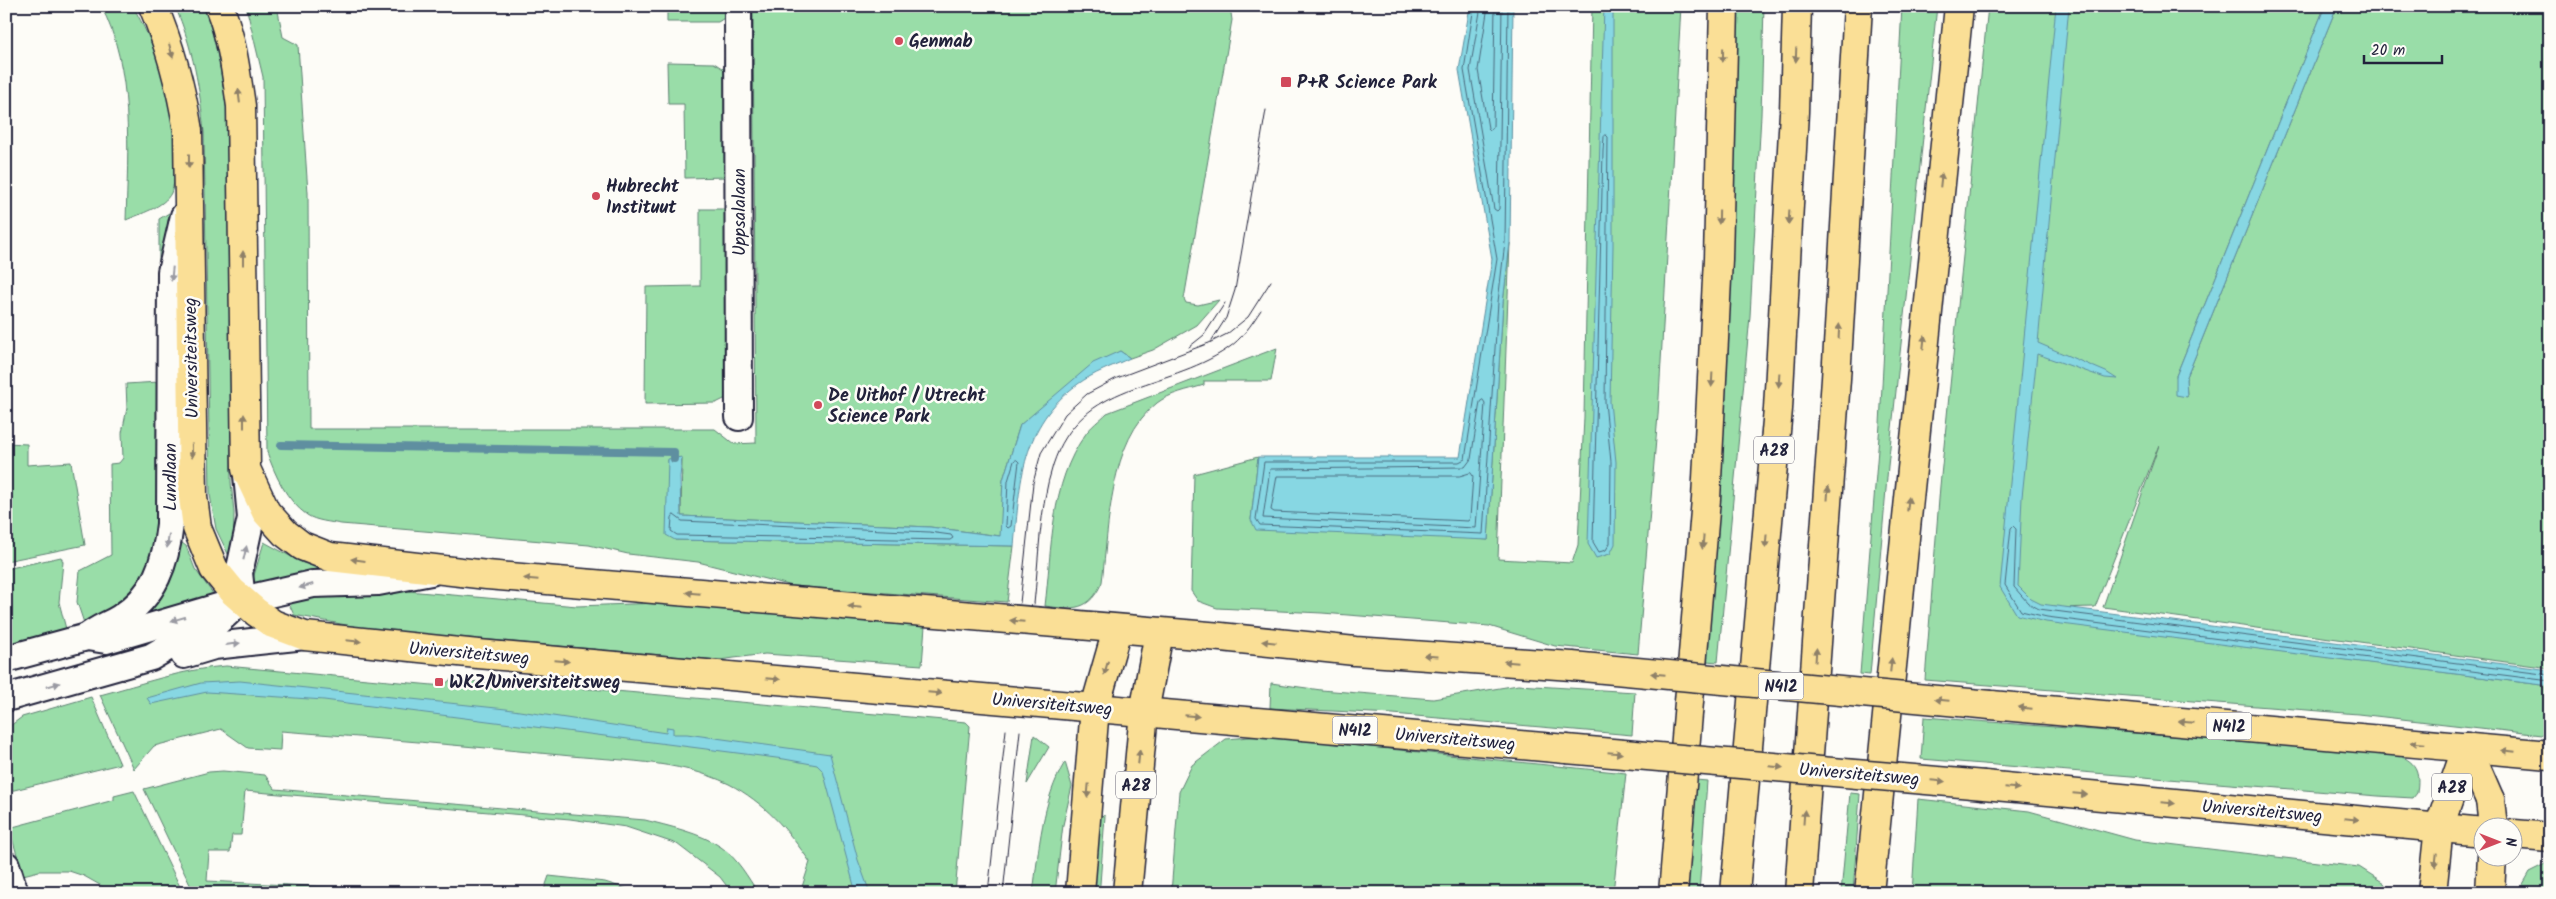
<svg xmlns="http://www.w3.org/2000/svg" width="2556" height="899" viewBox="0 0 2556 899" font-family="Kalam,sans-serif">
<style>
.green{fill:#99dda8;stroke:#5e8072}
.water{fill:#87d7e3;stroke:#5f8fa0}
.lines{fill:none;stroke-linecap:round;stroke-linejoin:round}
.shore{stroke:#4a6a7e;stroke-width:1}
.stream{stroke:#5f8fa0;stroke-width:8}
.minor-casing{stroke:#22223b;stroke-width:30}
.major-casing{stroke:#22223b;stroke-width:31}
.highway-casing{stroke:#22223b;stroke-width:31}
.minor{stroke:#fdfcf7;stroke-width:26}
.major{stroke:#fadf96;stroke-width:28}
.highway{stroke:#fadf96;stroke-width:28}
.tram{stroke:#22223b;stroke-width:1}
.major-bridge-casing{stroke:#22223b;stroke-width:31;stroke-linecap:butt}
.major-bridge{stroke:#fadf96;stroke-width:28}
.oneway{fill:#8e8068}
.oneway2{fill:#9a9aa2}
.poi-dot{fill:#d1495b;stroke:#fdfcf7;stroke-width:2}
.labels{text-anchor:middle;stroke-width:5;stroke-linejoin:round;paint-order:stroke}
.shield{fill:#fdfcf7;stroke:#646373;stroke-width:1}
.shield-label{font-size:16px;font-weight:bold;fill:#22223b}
.poi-label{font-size:18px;font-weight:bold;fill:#22223b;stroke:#fdfcf7;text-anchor:start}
.street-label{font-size:18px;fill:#22223b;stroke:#fdfcf7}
</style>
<rect width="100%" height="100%" fill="#fdfcf7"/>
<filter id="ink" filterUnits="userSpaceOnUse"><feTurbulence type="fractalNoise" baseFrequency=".02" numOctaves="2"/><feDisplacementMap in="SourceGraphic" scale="10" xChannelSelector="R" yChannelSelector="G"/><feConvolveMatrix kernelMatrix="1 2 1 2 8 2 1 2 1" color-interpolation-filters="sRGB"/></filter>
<g filter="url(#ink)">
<!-- green -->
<g class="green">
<path d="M101,6H133C143,25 153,44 160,65C169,93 183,165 171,193C164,207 140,214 126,220C128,152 134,68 101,6Z"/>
<path d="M175,6H204C218,46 224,86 229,127L231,482L234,513L233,552L229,556L216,529L210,495L204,133C200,88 193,48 175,6Z"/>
<path d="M246,6H277L283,37L298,45L308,193L309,429H715L734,444L756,443L753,6H1230L1232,20L1184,299L1186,303L1198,305L1219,300L1197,325L1153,350L1130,358L1120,351L1020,425L1003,480L1001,536L930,527L681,516L682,458L668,460L675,540L1014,546L1007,602L793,586L698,562L628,554L589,545L341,524C331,522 316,521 307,515C286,500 275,475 267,452L263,77Z"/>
<path d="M667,6H729V15L718,22H667Z"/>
<path d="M1592,6H1681L1658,415L1638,654L1555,646L1489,626L1322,613L1217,608L1198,601L1191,591L1194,474L1258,457L1251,520L1488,540L1503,303L1510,243L1498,559L1572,563L1578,545L1584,417Z"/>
<path d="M1735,6H1764L1761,115L1750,316L1718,662L1706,661L1718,488Z"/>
<path d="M1902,6H1937L1888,466L1870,675L1860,674L1880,424Z"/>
<path d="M1988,6H2325L2176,376L2187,397L2186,379L2337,6H2550V668L2103,607L2159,445L2095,607L2052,608L2099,628L2550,686V736L2358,714L1925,680L1940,486Z"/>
<path d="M667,62L714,63L728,72V177L685,178L684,104H668Z"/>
<path d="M700,209H729L728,397L716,403L645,404L646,287L700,286Z"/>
<path d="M169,213L165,250L163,536L144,580L115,608L84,623L77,602L80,571L111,555L110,464L119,463L123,458L122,433L127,408L126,384L159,382V219Z"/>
<path d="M1277,348L1271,381H1204V385C1188,390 1170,393 1157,403C1109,440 1109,526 1102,582C1090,611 1073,610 1045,606C1052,549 1050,483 1085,435C1090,427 1100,420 1107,413Z"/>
<path d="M6,443L27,444V465L71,462L85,545L6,561Z"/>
<path d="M264,542L303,563L322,568L327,574L258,591L252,582Z"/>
<path d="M182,543L186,546L195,569L214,595L146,617L166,586Z"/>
<path d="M61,557L63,562L59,602L66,629L6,645V569Z"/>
<path d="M385,589L577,606L659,603L925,626L922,665L765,654L719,660L367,629L294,615L290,606L295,597Z"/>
<path d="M226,666L443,686L450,680L604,690L966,722L970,726L955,893H804L802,887L810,862C788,830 764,802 729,784C677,759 617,761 561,755C468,746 375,738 281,731L280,750L248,748L221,729L154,746L134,769L100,695C142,684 183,669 226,666Z"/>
<path d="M1271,683L1321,690L1433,699L1518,685L1635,692L1632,735L1393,714L1270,708Z"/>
<path d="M91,697L120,764L6,792V729L22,717Z"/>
<path d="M1924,717L2394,753C2417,762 2420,770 2417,793L2413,798L2378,796L1921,759Z"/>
<path d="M1034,735L1049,747L1027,784Z"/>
<path d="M1261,736L1626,773L1613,893H1171L1179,792L1192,765L1226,739Z"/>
<path d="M1065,762L1072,786L1063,825L1055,893H1033C1039,849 1042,800 1065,762Z"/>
<path d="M223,771L265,775L275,789L645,820C668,826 701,833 721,847C737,858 748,877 758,893H732L720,877L677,844L626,827L570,819L245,791L241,835H232L230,852H209L207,881L369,889V893H194L144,789L209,772Z"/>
<path d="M1696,780L1707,781L1699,893H1687Z"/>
<path d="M134,791L183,893H114L84,876L69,871H39L23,875L9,828L114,800V796Z"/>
<path d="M1850,793L1860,794L1853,893H1841Z"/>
<path d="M1918,799L2029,811L2135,840L2359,867L2384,883L2390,893H1912Z"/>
<path d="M1096,814L1105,816L1100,884L1099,893H1088Z"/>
<path d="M2550,862V893H2518L2530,872Z"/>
<path d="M549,876L605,882L639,893H543Z"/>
</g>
<!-- water -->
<g class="water">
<path d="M1470,6H1513L1510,243L1503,303L1488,540L1256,530L1251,520L1258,457H1460L1492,259L1459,70Z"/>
<path d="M1604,6H1613V246L1610,402L1616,462L1615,544L1610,554L1596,558L1588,544Z"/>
<path d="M2056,6H2069L2038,343L2106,372L2117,379L2105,378L2037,354L2022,497L2018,586L2031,599L2041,604L2550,670V686L2046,622L2017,615L2000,587Z"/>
<path d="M2325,6H2337L2186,379L2187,397L2176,395V376Z"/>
<path d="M1120,351L1130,358C1113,366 1093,373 1078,384C1021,425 1020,482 1014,546L675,540L666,535L668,459L682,457L680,477L681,516L930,527L1000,536L1003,480L1020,425L1093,363Z"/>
<path d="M240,681L506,709L666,733L667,727L673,728V734H687L830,754L858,860L870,893H856L823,771L817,765L784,759L324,700L207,692L151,704L147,698L201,683Z"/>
</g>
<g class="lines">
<!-- shore -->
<g class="shore">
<path d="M1474,6L1464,70L1497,259L1465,459L1459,462H1264L1256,519L1260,525L1483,534L1498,302L1505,242L1508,6"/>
<path d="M1481,6L1470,70L1494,209L1497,211L1499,209L1502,6"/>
<path d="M1488,6L1478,70L1488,128L1490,130L1493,128L1495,6"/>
<path d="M1606,135L1608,137L1605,402L1611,462L1610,543L1606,550L1599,552L1593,542L1603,151L1604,137Z"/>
<path d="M1483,400L1485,403L1476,528L1263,518L1270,469L1465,467L1471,459L1480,402Z"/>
<path d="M1017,460L1019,462L1011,526L1008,528L1006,526L1008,481L1014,461Z"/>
<path d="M1471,473L1473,476L1470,518L1468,521L1274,512L1271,510L1277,476H1459Z"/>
<path d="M674,515L682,521L929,532L951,535L953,538L950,540L677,535L671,531L672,518Z"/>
<path d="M2550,675L2039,609L2028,603L2014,587L2016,529L2013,526L2011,528L2005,585L2021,611L2047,617L2550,681"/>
</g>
<!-- stream -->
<path class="stream" d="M281,445L674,452V459"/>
<!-- minor casing -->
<g class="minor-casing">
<g id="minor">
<path d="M738,6L739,417"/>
<path d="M242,600L239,573L251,518L247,475"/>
<path d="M87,637C100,627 107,626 120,618C155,596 166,562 170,524L171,272L184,216"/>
<path d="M184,655L214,646L305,636"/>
<path d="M6,659L87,637L106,640L242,600L313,584L378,582L431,572"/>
<path d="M6,698L151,657L175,643L205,633L236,605"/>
<path d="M6,865L15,893"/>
</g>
</g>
<!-- major casing -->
<g class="major-casing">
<g id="major">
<path d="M153,6C171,48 181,86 188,131L193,497L197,528L214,569L232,591L256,612L273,624L305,636L478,654L1566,749"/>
<path d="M219,6C232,38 236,72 241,106L246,469L266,512L285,533L302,546L330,557L487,575L1221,637L1355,651L1572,666"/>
<path d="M1991,705L2550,755"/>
<path d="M1095,707L1117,630"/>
<path d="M1144,712L1159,633"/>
<path d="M2467,747L2490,800"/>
<path d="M1984,785L2484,832"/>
<path d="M2514,834L2550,837"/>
</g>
</g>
<!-- highway casing -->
<g class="highway-casing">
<g id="highway">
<path d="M2490,800L2493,826"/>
<path d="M1080,893L1095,707"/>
<path d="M1127,893L1144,712"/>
<path d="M1673,893L1706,499L1718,259L1724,6"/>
<path d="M1735,893L1778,409L1794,112L1797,6"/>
<path d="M1799,893L1836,379L1858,6"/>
<path d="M1869,893L1959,6"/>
<path d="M2432,893L2439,827L2467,747"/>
<path d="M2490,893L2492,856"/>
</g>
</g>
<!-- minor -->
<use href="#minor" class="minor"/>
<!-- major -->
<use href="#major" class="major"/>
<!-- highway -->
<use href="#highway" class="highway"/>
<!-- tram -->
<g class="tram">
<path d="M1212,340L1226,318L1235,290L1266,110"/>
<path d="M1189,347L1204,335L1225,303"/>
<path d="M1020,603L1033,483L1041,453L1065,414L1087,394L1117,378L1209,343L1227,334L1248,317L1271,281"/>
<path d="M1034,604C1039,559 1039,509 1053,465C1081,379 1165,391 1227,349C1242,339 1251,325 1261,310"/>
<path d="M988,893L1006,730"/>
<path d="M1003,893L1020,731"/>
</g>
<!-- major-bridge casing -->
<g class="major-bridge-casing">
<g id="major-bridge">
<path d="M1572,666L1991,705"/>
<path d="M1566,749L1984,785"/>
</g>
</g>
<!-- major-bridge -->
<use href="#major-bridge" class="major-bridge"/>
</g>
<!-- one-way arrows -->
<defs><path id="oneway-solid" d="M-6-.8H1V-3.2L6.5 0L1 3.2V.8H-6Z" transform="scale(1.25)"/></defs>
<g class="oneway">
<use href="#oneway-solid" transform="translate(171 51) rotate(75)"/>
<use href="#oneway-solid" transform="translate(1723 55) rotate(91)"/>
<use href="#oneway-solid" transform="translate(1796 55) rotate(92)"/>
<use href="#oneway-solid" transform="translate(239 96) rotate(-97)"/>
<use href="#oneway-solid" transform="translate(189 161) rotate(90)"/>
<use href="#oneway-solid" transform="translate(1941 180) rotate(-84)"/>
<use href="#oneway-solid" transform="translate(1719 217) rotate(91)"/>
<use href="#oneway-solid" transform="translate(1789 217) rotate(93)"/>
<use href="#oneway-solid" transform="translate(243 258) rotate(-90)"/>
<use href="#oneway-solid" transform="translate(1839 331) rotate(-87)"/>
<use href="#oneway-solid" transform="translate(1924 342) rotate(-84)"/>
<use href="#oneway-solid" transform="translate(1712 380) rotate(93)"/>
<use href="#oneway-solid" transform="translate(1779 380) rotate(93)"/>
<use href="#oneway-solid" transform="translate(244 421) rotate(-90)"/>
<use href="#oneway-solid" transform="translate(192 451) rotate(89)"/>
<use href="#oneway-solid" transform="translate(1828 493) rotate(-86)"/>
<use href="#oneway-solid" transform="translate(1908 504) rotate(-84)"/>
<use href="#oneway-solid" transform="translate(1766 541) rotate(95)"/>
<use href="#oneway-solid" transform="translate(1703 542) rotate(95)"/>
<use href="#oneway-solid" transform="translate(358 560) rotate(-173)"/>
<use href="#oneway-solid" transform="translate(531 579) rotate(-175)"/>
<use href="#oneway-solid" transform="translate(693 593) rotate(-175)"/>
<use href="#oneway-solid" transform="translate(855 607) rotate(-175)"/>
<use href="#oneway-solid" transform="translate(1017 621) rotate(-175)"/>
<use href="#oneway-solid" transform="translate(354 641) rotate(6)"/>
<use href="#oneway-solid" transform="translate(1269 642) rotate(-174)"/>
<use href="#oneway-solid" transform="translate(1816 655) rotate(-86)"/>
<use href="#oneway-solid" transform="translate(1431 656) rotate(-176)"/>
<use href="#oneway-solid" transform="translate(562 661) rotate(5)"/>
<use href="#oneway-solid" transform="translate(1511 662) rotate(-175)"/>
<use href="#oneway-solid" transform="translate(1891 665) rotate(-84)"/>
<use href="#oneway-solid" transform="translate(1106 668) rotate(106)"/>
<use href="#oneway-solid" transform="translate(1658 674) rotate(-175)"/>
<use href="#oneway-solid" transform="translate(773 679) rotate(5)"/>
<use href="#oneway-solid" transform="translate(935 693) rotate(5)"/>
<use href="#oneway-solid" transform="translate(1942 700) rotate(-175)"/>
<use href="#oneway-solid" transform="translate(2025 708) rotate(-175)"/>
<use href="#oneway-solid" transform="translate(1192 716) rotate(5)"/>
<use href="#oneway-solid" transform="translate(2186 722) rotate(-175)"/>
<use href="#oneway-solid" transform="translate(2418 743) rotate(-175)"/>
<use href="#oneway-solid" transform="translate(2508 751) rotate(-174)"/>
<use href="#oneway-solid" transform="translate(1615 753) rotate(5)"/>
<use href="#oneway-solid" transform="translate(1139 757) rotate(-84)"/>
<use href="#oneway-solid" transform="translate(1776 767) rotate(5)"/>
<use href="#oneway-solid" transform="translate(1938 781) rotate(5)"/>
<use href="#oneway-solid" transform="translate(2012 788) rotate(5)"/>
<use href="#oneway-solid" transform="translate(1088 791) rotate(95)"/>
<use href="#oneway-solid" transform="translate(2080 794) rotate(5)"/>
<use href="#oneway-solid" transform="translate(2168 803) rotate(5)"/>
<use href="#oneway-solid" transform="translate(1804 817) rotate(-86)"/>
<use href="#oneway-solid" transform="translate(2352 819) rotate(6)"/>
<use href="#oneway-solid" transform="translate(2436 860) rotate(96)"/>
</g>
<g class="oneway2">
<use href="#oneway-solid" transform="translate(172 274) rotate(96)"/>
<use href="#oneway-solid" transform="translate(168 541) rotate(98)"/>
<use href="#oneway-solid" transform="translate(245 553) rotate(-77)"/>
<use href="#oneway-solid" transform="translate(306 586) rotate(164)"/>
<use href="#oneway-solid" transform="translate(178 619) rotate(164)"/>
<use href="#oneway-solid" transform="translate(233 644) rotate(-7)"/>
<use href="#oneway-solid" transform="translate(53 685) rotate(-16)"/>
</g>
</g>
<!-- markers -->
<g class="poi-dot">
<circle cx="899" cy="41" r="5"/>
<rect x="1280" y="76" width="12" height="12" rx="2.5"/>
<circle cx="596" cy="196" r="5"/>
<circle cx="818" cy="405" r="5"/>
<rect x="434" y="677" width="10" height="10" rx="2.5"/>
</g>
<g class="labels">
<!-- shield labels -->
<g class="shield">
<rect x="1754" y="436.5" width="40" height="27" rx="4"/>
<rect x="1758.5" y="672.5" width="45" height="27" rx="4"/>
<rect x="2206.5" y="712.5" width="45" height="27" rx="4"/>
<rect x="1332.5" y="716.5" width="45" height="27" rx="4"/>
<rect x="1116" y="771.5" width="40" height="27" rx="4"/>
<rect x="2432" y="773.5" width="40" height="27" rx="4"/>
</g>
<g class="shield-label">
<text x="1774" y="456">A28</text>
<text x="1781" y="692">N412</text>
<text x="2229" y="732">N412</text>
<text x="1355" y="736">N412</text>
<text x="1136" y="791">A28</text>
<text x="2452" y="793">A28</text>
</g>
<!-- poi labels -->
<g class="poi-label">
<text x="909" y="47">Genmab</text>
<text x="1297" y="88">P+R Science Park</text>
<text x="606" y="192">Hubrecht<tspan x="606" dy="21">Instituut</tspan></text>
<text x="828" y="401">De Uithof / Utrecht<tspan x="828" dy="21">Science Park</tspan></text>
<text x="449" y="688">WKZ/Universiteitsweg</text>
</g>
<!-- street labels -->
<g class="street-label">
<text transform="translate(739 212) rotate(-90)" y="6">Uppsalalaan</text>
<text transform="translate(191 358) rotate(-91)" y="6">Universiteitsweg</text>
<text transform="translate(170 477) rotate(-90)" y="6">Lundlaan</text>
<text transform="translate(469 653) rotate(5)" y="6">Universiteitsweg</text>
<text transform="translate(1052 704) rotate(5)" y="6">Universiteitsweg</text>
<text transform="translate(1455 739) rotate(5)" y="6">Universiteitsweg</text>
<text transform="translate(1859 774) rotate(5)" y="6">Universiteitsweg</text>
<text transform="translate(2262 811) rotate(5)" y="6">Universiteitsweg</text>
</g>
</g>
<!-- margin -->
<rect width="2556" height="899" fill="none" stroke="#fdfcf7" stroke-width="25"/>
<rect x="12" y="12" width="2531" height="874" fill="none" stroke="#22223b" stroke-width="2" filter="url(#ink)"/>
<!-- north arrow -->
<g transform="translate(2498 842) rotate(90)"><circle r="24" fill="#fdfcf7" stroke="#a5a5ac"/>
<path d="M0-4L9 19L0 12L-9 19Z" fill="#d1495b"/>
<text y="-8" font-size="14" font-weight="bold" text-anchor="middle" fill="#22223b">N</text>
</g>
<!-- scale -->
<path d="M2364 55v8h78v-8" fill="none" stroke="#22223b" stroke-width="2.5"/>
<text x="2371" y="55" font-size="15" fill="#22223b" stroke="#fdfcf7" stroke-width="4" paint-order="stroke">20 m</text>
</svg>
